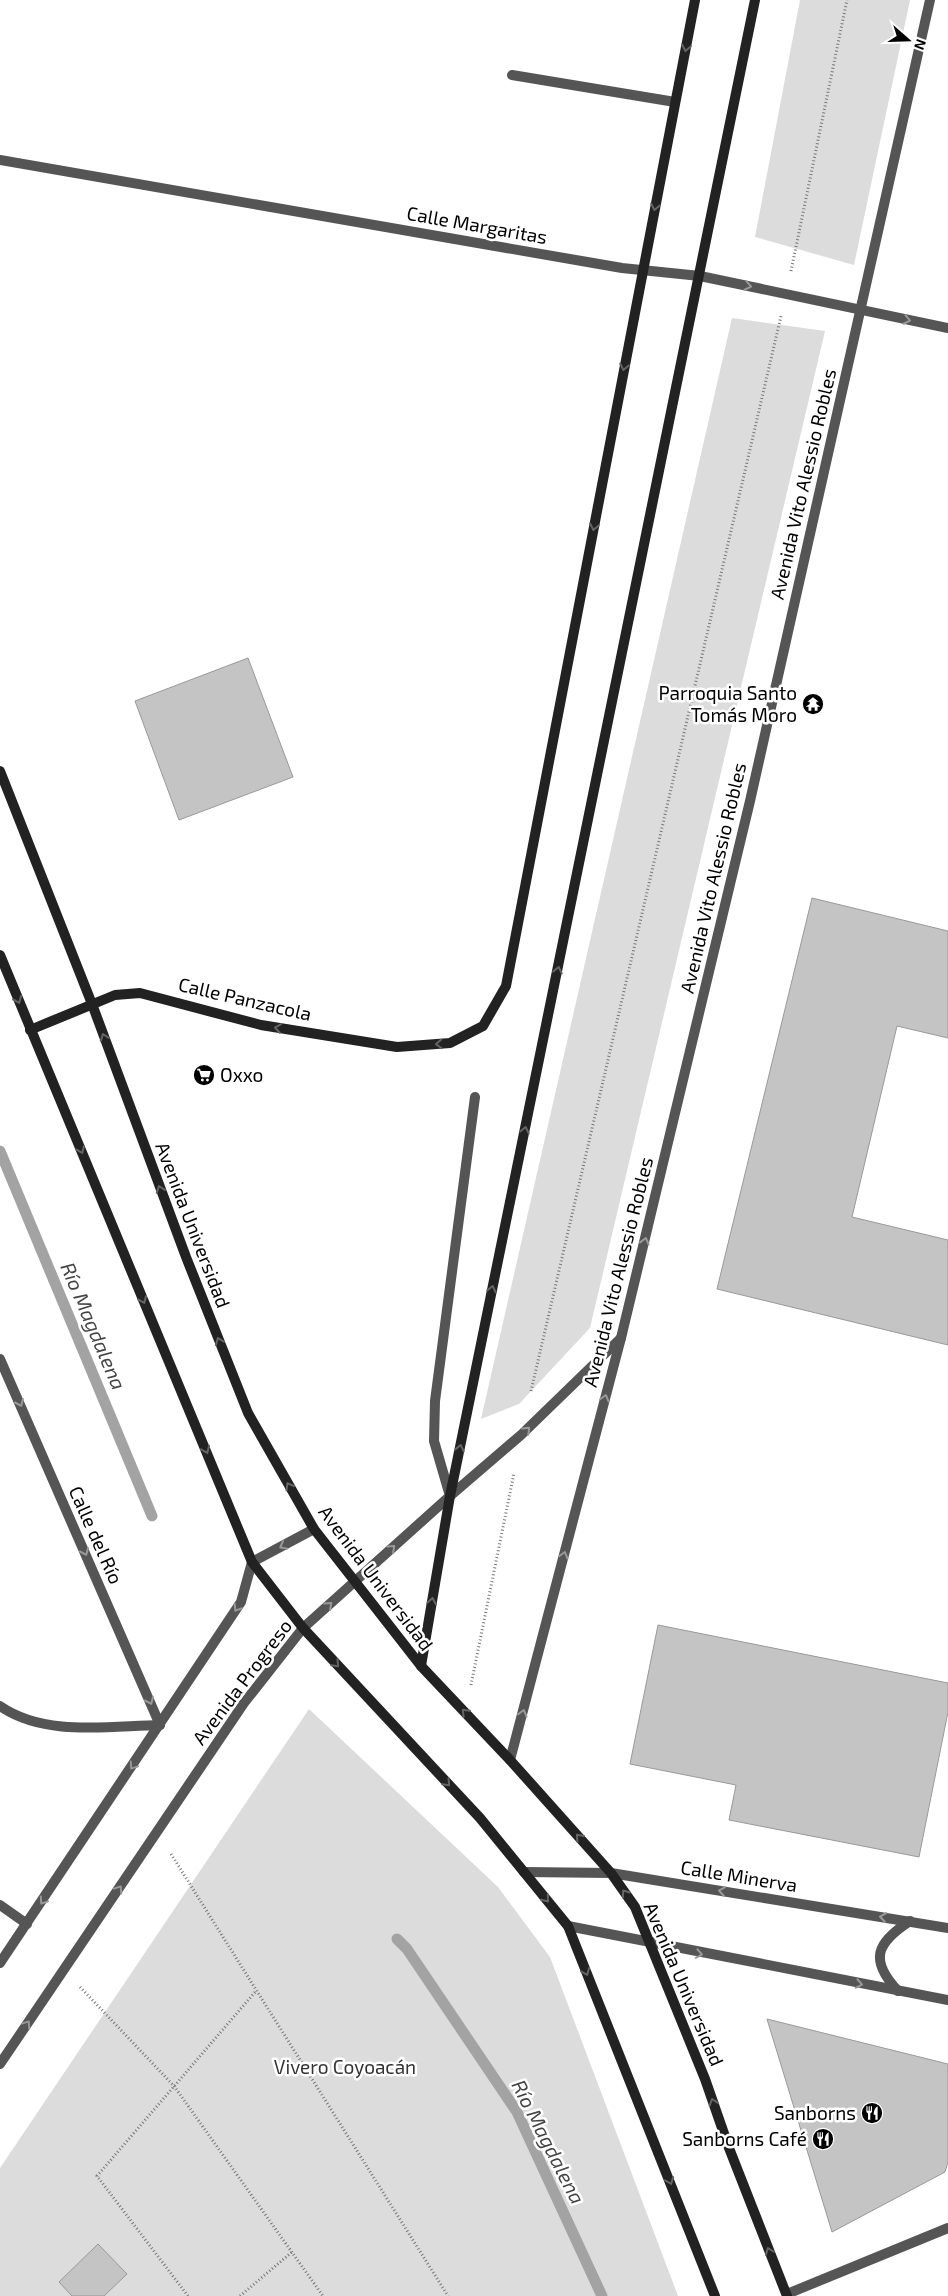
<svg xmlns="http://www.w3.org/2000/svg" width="948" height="2296" viewBox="0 0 948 2296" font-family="'Exo 2',sans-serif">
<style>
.green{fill:#dcdcdc}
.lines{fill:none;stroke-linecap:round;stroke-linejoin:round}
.stream{stroke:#a3a3a3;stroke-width:11}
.building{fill:#c4c4c4;stroke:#999}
.path{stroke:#777;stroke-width:3;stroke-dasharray:1 2.5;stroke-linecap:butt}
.service{stroke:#555;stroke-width:10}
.minor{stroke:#555;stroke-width:10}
.tertiary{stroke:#555;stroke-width:10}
.secondary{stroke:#222;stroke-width:10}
.oneway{stroke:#646464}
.oneway2{stroke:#999}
.labels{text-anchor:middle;stroke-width:5;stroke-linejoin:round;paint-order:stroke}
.street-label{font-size:19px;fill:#000;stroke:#fff}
.poi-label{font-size:19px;fill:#000;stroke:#fff;text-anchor:end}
.park-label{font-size:19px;fill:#333;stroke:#fff}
.water-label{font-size:20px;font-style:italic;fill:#444;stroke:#fff}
</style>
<rect width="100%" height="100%" fill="#fff"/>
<!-- green -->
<g class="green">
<path d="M800,0H910L854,265L755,237Z"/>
<path d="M732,318L825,331L590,1328L519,1404L481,1419Z"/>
<path d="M309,1709L498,1887L550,1957L678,2296H0V2168Z"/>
</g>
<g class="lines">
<!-- stream -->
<g class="stream">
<path d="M0,1151L152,1516"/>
<path d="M397,1939L407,1949L517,2112L602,2296"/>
</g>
</g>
<!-- building -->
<g class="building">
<path d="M248,658L293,777L179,820L135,701Z"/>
<path d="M812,898L948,931V1038L897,1026L852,1217L948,1240V1345L717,1289Z"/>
<path d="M658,1625L948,1683V1712L919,1857L729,1820L736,1785L630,1764Z"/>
<path d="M767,2019L948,2064V2162L945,2172L832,2232Z"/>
<path d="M98,2244L127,2274L104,2296H72L59,2282Z"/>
</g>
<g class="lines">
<!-- path -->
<g class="path">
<path d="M791,271L847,0"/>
<path d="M531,1391L781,316"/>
<path d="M471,1685L514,1473"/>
<path d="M171,1854L448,2296"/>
<path d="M80,1987L174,2086L323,2296"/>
<path d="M188,2296L97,2176L256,1991"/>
<path d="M240,2296L292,2252"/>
</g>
<!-- service -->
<g class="service">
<path d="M512,75L675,102"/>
<path d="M450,1496L434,1441L435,1401L475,1097"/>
<path d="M0,1706C45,1737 108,1726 160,1725"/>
</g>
<!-- minor -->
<g class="minor">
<path d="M0,160L622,268L700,276L948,328"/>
<path d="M0,1359L160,1725"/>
<path d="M0,1905L27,1924"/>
<path d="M787,2294L948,2228"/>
</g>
<!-- tertiary -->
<g class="tertiary">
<path d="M510,1760L621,1338L750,801L930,0"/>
<path d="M524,1872L611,1873L948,1928"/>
<path d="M568,1926L948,2000"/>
<path d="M0,1963L241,1602L252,1562L314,1529"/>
<path d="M898,1991C869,1960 876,1943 910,1921"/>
<path d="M0,2064L244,1703L303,1628L450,1496L521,1435L621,1338"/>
</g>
<!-- secondary -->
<g class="secondary">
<path d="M0,771L92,1004L186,1257L248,1413L314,1529L421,1666L510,1760L611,1873L635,1907L705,2079L729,2148L787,2296"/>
<path d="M0,955L252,1562L303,1628L480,1818L568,1926L715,2296"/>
<path d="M30,1030L115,995L140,993L261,1025L397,1047L450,1043L483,1026L506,986L695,0"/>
<path d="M421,1666L450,1496L755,0"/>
</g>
</g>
<!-- one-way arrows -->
<defs><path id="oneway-chevron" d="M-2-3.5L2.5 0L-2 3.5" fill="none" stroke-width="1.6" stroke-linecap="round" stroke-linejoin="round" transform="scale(1.25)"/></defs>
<g class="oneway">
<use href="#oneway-chevron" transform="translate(686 48) rotate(101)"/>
<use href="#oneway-chevron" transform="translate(655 207) rotate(101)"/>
<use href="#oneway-chevron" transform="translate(624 367) rotate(101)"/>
<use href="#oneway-chevron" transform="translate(594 527) rotate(101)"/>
<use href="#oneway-chevron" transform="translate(558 970) rotate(-78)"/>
<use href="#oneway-chevron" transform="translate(18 1000) rotate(68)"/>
<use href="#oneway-chevron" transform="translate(278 1028) rotate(-171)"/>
<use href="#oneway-chevron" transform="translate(104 1037) rotate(-110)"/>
<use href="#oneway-chevron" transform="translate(439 1044) rotate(177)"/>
<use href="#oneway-chevron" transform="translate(525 1130) rotate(-78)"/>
<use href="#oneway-chevron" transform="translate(81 1150) rotate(67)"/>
<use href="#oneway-chevron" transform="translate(160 1189) rotate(-110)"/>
<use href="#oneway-chevron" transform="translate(492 1289) rotate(-78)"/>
<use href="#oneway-chevron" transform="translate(143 1300) rotate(67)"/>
<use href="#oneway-chevron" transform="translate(219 1341) rotate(-112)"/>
<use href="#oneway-chevron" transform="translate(460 1448) rotate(-78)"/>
<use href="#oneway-chevron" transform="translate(206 1450) rotate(67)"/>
<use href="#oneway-chevron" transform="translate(289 1486) rotate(-120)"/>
<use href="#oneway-chevron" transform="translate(432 1601) rotate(-80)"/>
<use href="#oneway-chevron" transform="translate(336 1664) rotate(47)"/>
<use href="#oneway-chevron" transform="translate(465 1712) rotate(-134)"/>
<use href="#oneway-chevron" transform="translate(447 1783) rotate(47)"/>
<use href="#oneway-chevron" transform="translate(579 1837) rotate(-132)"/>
<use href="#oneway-chevron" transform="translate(625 1893) rotate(-125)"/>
<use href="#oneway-chevron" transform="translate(546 1899) rotate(51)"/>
<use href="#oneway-chevron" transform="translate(586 1972) rotate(68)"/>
<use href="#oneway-chevron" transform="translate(713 2102) rotate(-109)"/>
<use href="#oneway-chevron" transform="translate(670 2181) rotate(69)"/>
<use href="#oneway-chevron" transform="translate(769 2251) rotate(-111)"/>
</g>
<g class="oneway2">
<use href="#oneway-chevron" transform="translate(748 286) rotate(12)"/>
<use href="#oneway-chevron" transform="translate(907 320) rotate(12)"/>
<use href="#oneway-chevron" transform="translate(645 1241) rotate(-76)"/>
<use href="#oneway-chevron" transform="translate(605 1398) rotate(-75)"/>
<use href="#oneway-chevron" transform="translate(20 1403) rotate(66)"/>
<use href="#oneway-chevron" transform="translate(527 1430) rotate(-44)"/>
<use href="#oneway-chevron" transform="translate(283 1546) rotate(151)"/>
<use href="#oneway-chevron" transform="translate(392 1548) rotate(-42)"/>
<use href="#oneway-chevron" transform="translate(85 1552) rotate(66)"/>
<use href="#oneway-chevron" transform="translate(564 1555) rotate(-75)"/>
<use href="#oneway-chevron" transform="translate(329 1605) rotate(-42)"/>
<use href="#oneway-chevron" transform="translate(237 1608) rotate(122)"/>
<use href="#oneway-chevron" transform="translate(150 1701) rotate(66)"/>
<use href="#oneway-chevron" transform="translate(523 1713) rotate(-75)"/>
<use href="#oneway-chevron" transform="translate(133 1766) rotate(124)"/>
<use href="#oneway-chevron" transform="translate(119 1889) rotate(-56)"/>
<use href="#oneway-chevron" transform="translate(722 1891) rotate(-171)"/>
<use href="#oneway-chevron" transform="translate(43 1901) rotate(124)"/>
<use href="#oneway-chevron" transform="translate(883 1917) rotate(-171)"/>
<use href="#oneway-chevron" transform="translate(699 1954) rotate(11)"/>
<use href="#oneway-chevron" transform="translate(859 1984) rotate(11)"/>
<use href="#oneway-chevron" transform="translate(27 2024) rotate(-56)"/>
</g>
<!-- icons -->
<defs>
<g id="temple-disc" transform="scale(1.125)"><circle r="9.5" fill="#000" stroke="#fff"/><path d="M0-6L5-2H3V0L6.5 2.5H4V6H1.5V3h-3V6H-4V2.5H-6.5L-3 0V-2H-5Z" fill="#fff"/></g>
<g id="supermarket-disc" transform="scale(1.125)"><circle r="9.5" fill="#000" stroke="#fff"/><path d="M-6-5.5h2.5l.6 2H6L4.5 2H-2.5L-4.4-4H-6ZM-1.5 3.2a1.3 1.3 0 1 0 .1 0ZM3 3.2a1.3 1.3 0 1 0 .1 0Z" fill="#fff"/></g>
<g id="restaurant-disc" transform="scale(1.125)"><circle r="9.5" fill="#000" stroke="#fff"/><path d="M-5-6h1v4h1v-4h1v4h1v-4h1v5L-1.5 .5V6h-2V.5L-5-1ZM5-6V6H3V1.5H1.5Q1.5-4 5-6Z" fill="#fff"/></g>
</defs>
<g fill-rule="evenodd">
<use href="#temple-disc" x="813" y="704"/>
<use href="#supermarket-disc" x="204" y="1075"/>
<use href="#restaurant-disc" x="872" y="2113"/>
<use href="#restaurant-disc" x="823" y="2139"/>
</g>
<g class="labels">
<!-- street labels -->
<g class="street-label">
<text transform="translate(477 225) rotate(10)" y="7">Calle Margaritas</text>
<text transform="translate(803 484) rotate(-77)" y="7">Avenida Vito Alessio Robles</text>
<text transform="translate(713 878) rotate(-77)" y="7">Avenida Vito Alessio Robles</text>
<text transform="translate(245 999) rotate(13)" y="7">Calle Panzacola</text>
<text transform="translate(193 1225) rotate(69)" y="7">Avenida Universidad</text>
<text transform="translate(618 1272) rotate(-76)" y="7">Avenida Vito Alessio Robles</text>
<text transform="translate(96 1535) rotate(66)" y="7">Calle del Río</text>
<text transform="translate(376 1578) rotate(53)" y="7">Avenida Universidad</text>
<text transform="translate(242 1682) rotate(-53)" y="7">Avenida Progreso</text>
<text transform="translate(739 1876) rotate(9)" y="7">Calle Minerva</text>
<text transform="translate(684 1984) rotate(67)" y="7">Avenida Universidad</text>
</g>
<!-- poi labels -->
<g class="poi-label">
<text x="797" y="700">Parroquia Santo<tspan x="797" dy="22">Tomás Moro</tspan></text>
<text x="220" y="1082" text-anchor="start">Oxxo</text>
<text x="856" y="2120">Sanborns</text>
<text x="807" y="2146">Sanborns Café</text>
</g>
<!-- park labels -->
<g class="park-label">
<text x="345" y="2074">Vivero Coyoacán</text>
</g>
<!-- water labels -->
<g class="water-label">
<text transform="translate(93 1326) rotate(67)" y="7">Río Magdalena</text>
<text transform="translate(548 2142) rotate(63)" y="7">Río Magdalena</text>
</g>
</g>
<!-- north arrow -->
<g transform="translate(908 40) rotate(110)" stroke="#ffffff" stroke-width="4" paint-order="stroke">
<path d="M0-4L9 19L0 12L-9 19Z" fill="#000000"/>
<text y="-8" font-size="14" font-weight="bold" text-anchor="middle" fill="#000000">N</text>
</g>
</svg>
